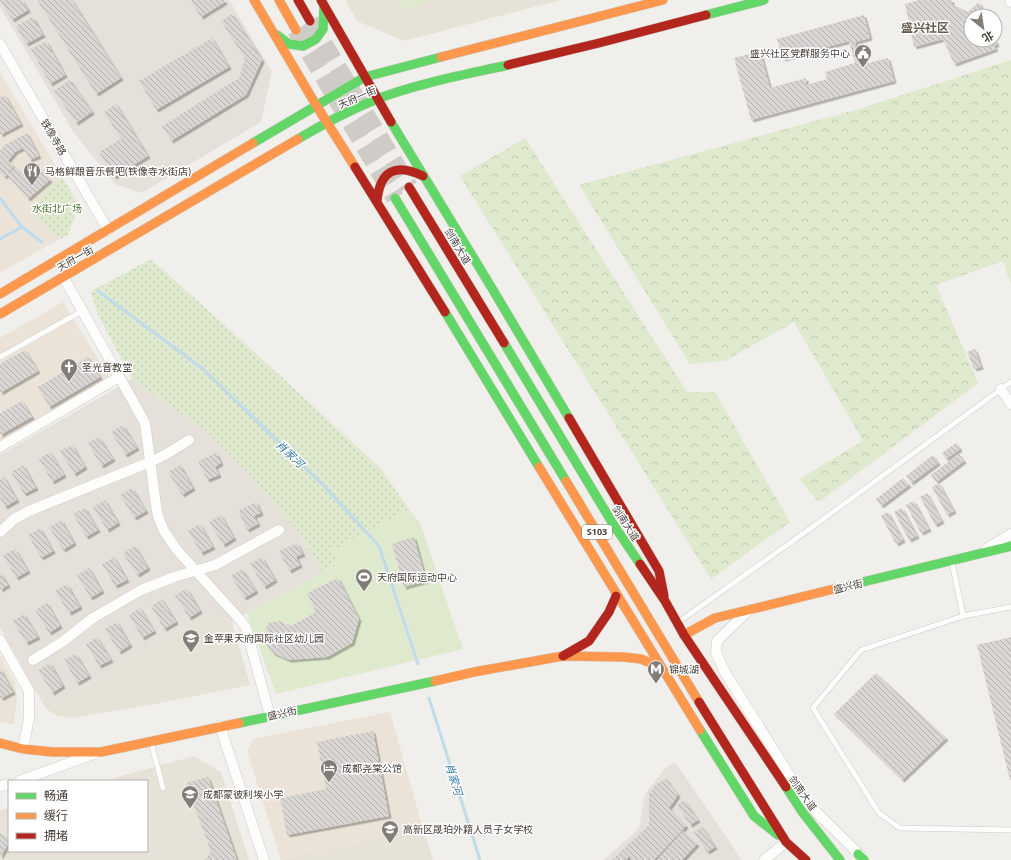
<svg xmlns="http://www.w3.org/2000/svg" width="1011" height="860" viewBox="0 0 1011 860" font-family="'Open Sans','Noto Sans SC',sans-serif">
<style>
.residential{fill:#e5e1da}
.commercial{fill:#ebe3d8}
.education{fill:#e7e2d7}
.grass{fill:url(#grass-dots)}
.forest{fill:url(#forest-crowns)}
.pitch{fill:#dfe9ce}
.lines{fill:none;stroke-linecap:round;stroke-linejoin:round}
.stream{stroke:#c0dbeb;stroke-width:3}
.building{fill:url(#building-back-hatch);filter:url(#shadow)}
.highway-tunnel{stroke:#cfccc7;stroke-width:18;stroke-dasharray:18 9;stroke-linecap:butt}
.lane-casing{stroke:#cdcbc7;stroke-width:6}
.street-casing{stroke:#cdcbc7;stroke-width:11}
.fast-casing{stroke:#cfccc3;stroke-width:10}
.slow-casing{stroke:#cfccc3;stroke-width:10}
.jam-casing{stroke:#cfccc3;stroke-width:10}
.lane{stroke:#fdfdfc;stroke-width:5}
.street{stroke:#fdfdfc;stroke-width:10}
.fast{stroke:#63d668;stroke-width:9}
.slow{stroke:#ff974d;stroke-width:9}
.jam{stroke:#b3261e;stroke-width:9}
.labels{text-anchor:middle;stroke-width:3;stroke-linejoin:round;paint-order:stroke}
.shield{fill:#fff;stroke:#7e7974;stroke-width:1}
.shield-label{font-size:9px;font-weight:bold;fill:#464038}
.poi-label{font-size:10px;fill:#464038;stroke:#fff;text-anchor:start}
.street-label{font-size:10px;fill:#464038;stroke:#fff}
.park-label{font-size:10px;fill:#4b7430;stroke:#fff}
.water-label{font-size:11px;font-style:italic;fill:#3779a2;stroke:#fff}
.quarter-label{font-size:12px;font-weight:bold;fill:#685e50;stroke:#fff}
</style>
<defs>
<pattern id="grass-dots" width="8" height="8" patternUnits="userSpaceOnUse"><rect width="8" height="8" fill="#dfe9ce"/><path d="M2 2h.1M6 6h.1" fill="none" stroke="#c1c9b2" stroke-width="1.8" stroke-linecap="round"/></pattern>
<pattern id="forest-crowns" width="20" height="18" patternUnits="userSpaceOnUse"><rect width="20" height="18" fill="#dfe9ce"/><path d="M2 6a3 3 0 1 1 6 0M12 15a3 3 0 1 1 6 0" fill="none" stroke="#c1c9b2"/></pattern>
<pattern id="building-back-hatch" width="6" height="6" patternUnits="userSpaceOnUse"><rect width="6" height="6" fill="#d9d6d3"/><path d="M-1 5l2 2M0 0l6 6M5-1l2 2" fill="none" stroke="#b2afac"/></pattern>
<filter id="shadow"><feDropShadow dx="2.5" dy="2.5" stdDeviation="0" flood-color="#0004"/></filter>
</defs>
<rect width="100%" height="100%" fill="#f1efeb"/>
<!-- residential -->
<g class="residential">
<path d="M0,0H229L272,72L261,122L141,193L115,184L74,133L0,7Z"/>
<path d="M132,379L207,431L253,478L298,531L323,572L232,621L209,612L46,709L0,628V455Z"/>
<path d="M675,762L742,860H604L639,828L645,794L664,769Z"/>
</g>
<!-- commercial -->
<g class="commercial">
<path d="M0,72L79,205L68,234L0,273Z"/>
<path d="M63,302L109,377L0,440V338Z"/>
<path d="M0,655L14,680L17,696L14,725L0,722Z"/>
<path d="M390,712L423,828L281,860L247,751L253,739Z"/>
</g>
<!-- education -->
<g class="education">
<path d="M345,0H561L404,41L357,21Z"/>
<path d="M209,612L232,621L250,685L155,704L71,718L57,716L46,709Z"/>
<path d="M194,756L221,772L249,860H0V810L9,808V851H147V781H104Z"/>
<path d="M423,828L433,860H281Z"/>
</g>
<!-- grass -->
<g class="grass">
<path d="M61,177L79,205L68,234L61,239L36,217L35,202Z"/>
<path d="M151,259L275,371L381,469L409,509L333,550L338,564L323,572L298,531L253,478L207,431L132,379L99,316L90,292Z"/>
</g>
<!-- forest -->
<g class="forest">
<path d="M1011,60V284L1003,261L936,285L978,383L819,502L799,479L863,441L794,322L725,361L690,364L579,185L859,109Z"/>
<path d="M525,138L687,392H715L790,522L711,579L460,176Z"/>
</g>
<!-- pitch -->
<g class="pitch">
<path d="M400,0H426L406,12Z"/>
<path d="M409,509L420,523L463,649L276,694L247,613L338,564L333,550Z"/>
</g>
<g class="lines">
<!-- stream -->
<g class="stream">
<path d="M0,198L22,227L42,242"/>
<path d="M0,239L22,227"/>
<path d="M98,291L203,369L324,486L379,546L418,664"/>
<path d="M429,698L480,860"/>
</g>
</g>
<!-- building -->
<g class="building">
<path d="M0,0H22L28,10L12,20Z"/>
<path d="M37,0H72L121,78L96,94Z"/>
<path d="M190,0H224L225,2L201,17Z"/>
<path d="M919,0H952V4L968,12L979,2L985,16H971V40H995L997,44L994,46L996,49L954,64L943,39L914,47L905,4Z"/>
<path d="M232,14L262,60L246,95L171,141L162,126L239,78L245,59L221,21Z"/>
<path d="M864,15L870,38L855,42L861,65L888,58L894,81L751,120L734,58L760,51L770,88L806,78V85L827,79L825,72L855,63L849,41L783,59L777,39Z"/>
<path d="M33,17L43,35L26,44L16,26Z"/>
<path d="M212,38L229,67L156,110L139,81Z"/>
<path d="M46,41L65,75L50,84L31,49Z"/>
<path d="M70,80L92,112L76,123L54,91Z"/>
<path d="M5,95L21,124L0,135V98Z"/>
<path d="M116,104L148,156L114,177L99,152L121,139L104,112Z"/>
<path d="M27,133L39,156L30,160L23,148L15,152L8,161L14,166L5,177L0,173V151L5,145Z"/>
<path d="M16,167L27,180L40,169L50,180L28,199L7,175Z"/>
<path d="M975,349L981,367L974,369L967,352Z"/>
<path d="M25,350L38,371L0,393V364Z"/>
<path d="M88,357L100,377L49,407L38,387Z"/>
<path d="M22,401L32,417L0,435V413Z"/>
<path d="M123,425L137,448L125,455L111,432Z"/>
<path d="M99,437L113,459L101,466L88,443Z"/>
<path d="M956,443L960,449L946,459L942,453Z"/>
<path d="M72,445L85,467L74,474L60,451Z"/>
<path d="M50,452L64,475L52,482L39,459Z"/>
<path d="M216,453L221,463L215,467L219,475L207,480L198,461Z"/>
<path d="M959,454L964,461L936,482L931,475Z"/>
<path d="M933,455L938,463L911,483L906,476Z"/>
<path d="M23,465L36,488L24,494L11,472Z"/>
<path d="M180,465L193,488L182,495L168,472Z"/>
<path d="M4,477L17,500L5,507L0,498V479Z"/>
<path d="M903,478L909,485L881,506L876,499Z"/>
<path d="M939,483L954,511L947,515L932,487Z"/>
<path d="M132,488L146,511L134,518L120,495Z"/>
<path d="M927,493L942,521L935,525L920,497Z"/>
<path d="M105,500L118,523L107,530L93,507Z"/>
<path d="M914,501L929,529L921,533L906,505Z"/>
<path d="M256,502L261,513L254,516L258,524L247,530L238,511Z"/>
<path d="M85,508L98,530L86,537L73,514Z"/>
<path d="M902,508L917,536L909,540L894,512Z"/>
<path d="M888,512L903,540L896,544L881,516Z"/>
<path d="M221,515L234,538L223,545L209,522Z"/>
<path d="M61,520L74,543L63,550L49,527Z"/>
<path d="M200,524L213,547L201,553L188,531Z"/>
<path d="M40,528L53,551L41,558L28,535Z"/>
<path d="M414,537L426,581L404,587L392,544Z"/>
<path d="M297,543L303,554L296,557L300,565L289,571L279,551Z"/>
<path d="M135,546L148,568L137,575L123,553Z"/>
<path d="M15,549L28,571L16,578L3,555Z"/>
<path d="M114,557L127,580L115,586L102,564Z"/>
<path d="M262,557L275,580L264,587L250,564Z"/>
<path d="M89,568L102,591L90,598L77,575Z"/>
<path d="M242,569L256,591L244,598L231,576Z"/>
<path d="M0,572L8,585L0,590Z"/>
<path d="M338,578L359,619L352,643L327,657L289,660L273,653L266,645L265,634L268,623L280,621L291,626L316,612L307,593Z"/>
<path d="M67,584L80,607L69,613L55,591Z"/>
<path d="M187,589L200,611L189,618L175,595Z"/>
<path d="M162,599L176,622L164,629L151,606Z"/>
<path d="M47,603L60,626L49,633L35,610Z"/>
<path d="M140,608L154,631L142,638L129,615Z"/>
<path d="M24,614L38,637L26,643L13,621Z"/>
<path d="M117,622L130,645L119,652L105,629Z"/>
<path d="M97,637L111,660L99,666L86,644Z"/>
<path d="M1011,637V780H1010L977,645Z"/>
<path d="M76,654L89,676L77,683L64,660Z"/>
<path d="M50,663L63,686L52,693L38,670Z"/>
<path d="M0,668L13,692L2,698H0Z"/>
<path d="M876,673L946,738L902,780L834,714Z"/>
<path d="M373,731L389,816L287,835L280,798L326,789L317,742Z"/>
<path d="M208,777L237,860H205L211,852L186,783Z"/>
<path d="M666,779L678,795L669,808L686,826L654,860H633L629,856L626,860H612L649,825V794L656,784Z"/>
<path d="M684,800L698,820L690,825L677,805Z"/>
<path d="M702,827L715,847L707,852L694,832Z"/>
<path d="M683,831L697,844L682,860H657Z"/>
<path d="M0,833L9,839V843L0,857Z"/>
</g>
<g class="lines">
<!-- highway-tunnel -->
<g class="highway-tunnel">
<path d="M310,21L409,187"/>
<path d="M296,30L395,198"/>
</g>
<!-- lane casing -->
<g class="lane-casing">
<g id="lane">
<path d="M0,357L82,311"/>
<path d="M952,562L963,616"/>
<path d="M1011,607L963,616L861,650L813,708L879,813L900,828L1011,830"/>
<path d="M680,621L811,528L1011,382"/>
<path d="M151,742L163,788"/>
</g>
</g>
<!-- street casing -->
<g class="street-casing">
<g id="street">
<path d="M1010,0L1011,2"/>
<path d="M0,44L108,230"/>
<path d="M64,278L145,423L156,505L158,516L164,531L177,550L242,622L246,628L270,716"/>
<path d="M1001,389L1011,404"/>
<path d="M0,447L119,377"/>
<path d="M0,532L14,519L29,511L150,462L165,455L189,440"/>
<path d="M987,548L1011,534"/>
<path d="M749,610L717,641L716,653L726,674L807,803L861,856"/>
<path d="M0,640L29,691V718L23,749"/>
<path d="M33,660L62,642L93,618L141,590L174,577L215,565L279,530"/>
<path d="M220,726L264,860"/>
<path d="M19,781L94,754"/>
<path d="M0,786L9,784"/>
<path d="M764,860L786,842"/>
</g>
</g>
<!-- fast casing -->
<g class="fast-casing">
<g id="fast">
<path d="M706,15L764,0"/>
<path d="M277,35L289,44L303,46L316,39L323,29L324,6"/>
<path d="M391,122L493,290L569,418"/>
<path d="M298,139C323,124 350,110 377,99C419,83 464,75 508,65"/>
<path d="M253,143L365,77L441,57"/>
<path d="M395,198L566,481"/>
<path d="M445,312L539,467"/>
<path d="M504,343L613,524L640,564"/>
<path d="M838,588L1011,546"/>
<path d="M239,723L435,681"/>
<path d="M700,730L754,816L778,835"/>
<path d="M786,787L803,813L840,860"/>
<path d="M858,854L864,860"/>
</g>
</g>
<!-- slow casing -->
<g class="slow-casing">
<g id="slow">
<path d="M254,0L316,105L355,167"/>
<path d="M279,0L296,30"/>
<path d="M441,57L663,0"/>
<path d="M0,294L253,143"/>
<path d="M0,314L298,139"/>
<path d="M539,467L700,730"/>
<path d="M566,481L699,702"/>
<path d="M684,635L715,618L838,588"/>
<path d="M435,681L474,672L563,656L623,657L641,659L660,667"/>
<path d="M0,743L23,749L53,752H101L239,723"/>
</g>
</g>
<!-- jam casing -->
<g class="jam-casing">
<g id="jam">
<path d="M298,0L310,21"/>
<path d="M321,0L391,122"/>
<path d="M508,65L599,43L706,15"/>
<path d="M355,167L445,312"/>
<path d="M409,187L504,343"/>
<path d="M377,201C380,170 396,163 423,176"/>
<path d="M569,418L659,571L664,596"/>
<path d="M640,564L665,601L684,635L786,787"/>
<path d="M563,656L589,641L609,612L616,596"/>
<path d="M699,702L786,842L806,860"/>
</g>
</g>
<!-- lane -->
<use href="#lane" class="lane"/>
<!-- street -->
<use href="#street" class="street"/>
<!-- fast -->
<use href="#fast" class="fast"/>
<!-- slow -->
<use href="#slow" class="slow"/>
<!-- jam -->
<use href="#jam" class="jam"/>
</g>
<!-- icons -->
<defs>
<g id="civic-pin" transform="scale(0.9)"><path d="M0 17L-7.5 6A9.5 9.5 0 1 1 7.5 6Z" fill="#827d77" stroke="#fff"/><path d="M-.6-6.5H3V-4.5H.6V-3L4-1V1h2V6H-6V1h2V-1L-.6-3ZM-1.2 2.5V6h2.4V2.5Z" fill="#fff"/></g>
<g id="restaurant-pin" transform="scale(0.9)"><path d="M0 17L-7.5 6A9.5 9.5 0 1 1 7.5 6Z" fill="#827d77" stroke="#fff"/><path d="M-5-6h1v4h1v-4h1v4h1v-4h1v5L-1.5 .5V6h-2V.5L-5-1ZM5-6V6H3V1.5H1.5Q1.5-4 5-6Z" fill="#fff"/></g>
<g id="church-pin" transform="scale(0.9)"><path d="M0 17L-7.5 6A9.5 9.5 0 1 1 7.5 6Z" fill="#827d77" stroke="#fff"/><path d="M-1.2-6h2.4v3.5h3.3v2.4h-3.3V6h-2.4V-.1h-3.3v-2.4h3.3Z" fill="#fff"/></g>
<g id="stadium-pin" transform="scale(0.9)"><path d="M0 17L-7.5 6A9.5 9.5 0 1 1 7.5 6Z" fill="#827d77" stroke="#fff"/><path d="M0-5a6.5 5 0 1 0 0 10a6.5 5 0 1 0 0-10ZM-3.5-1.8h7v3.6h-7Z" fill="#fff"/></g>
<g id="school-pin" transform="scale(0.9)"><path d="M0 17L-7.5 6A9.5 9.5 0 1 1 7.5 6Z" fill="#827d77" stroke="#fff"/><path d="M0-5L7-2L0 1L-7-2ZM-4 1L0 2.5L4 1V4Q0 6-4 4Z" fill="#fff"/></g>
<g id="metro-pin" transform="scale(0.9)"><path d="M0 17L-7.5 6A9.5 9.5 0 1 1 7.5 6Z" fill="#827d77" stroke="#fff"/><path d="M-5.5 5V-5H-3L0 0L3-5H5.5V5H3V-.5L0 4L-3-.5V5Z" fill="#fff"/></g>
<g id="hotel-pin" transform="scale(0.9)"><path d="M0 17L-7.5 6A9.5 9.5 0 1 1 7.5 6Z" fill="#827d77" stroke="#fff"/><path d="M-6-4.5h1.5V1H6V5H4.5V3h-9V5H-6ZM-4 0a1.8 1.8 0 1 1 3.6 0ZM.5 0V-2.5h3Q6-2.5 6 0Z" fill="#fff"/></g>
</defs>
<g fill-rule="evenodd">
<use href="#civic-pin" x="863" y="53"/>
<use href="#restaurant-pin" x="32" y="171"/>
<use href="#church-pin" x="69" y="367"/>
<use href="#stadium-pin" x="364" y="577"/>
<use href="#school-pin" x="191" y="638"/>
<use href="#metro-pin" x="656" y="669"/>
<use href="#hotel-pin" x="329" y="768"/>
<use href="#school-pin" x="190" y="794"/>
<use href="#school-pin" x="390" y="829"/>
</g>
<g class="labels">
<!-- shield labels -->
<rect class="shield" x="582" y="525" width="30" height="14" rx="3"/>
<g class="shield-label">
<text x="597" y="535">S103</text>
</g>
<!-- poi labels -->
<g class="poi-label">
<text x="850" y="57" text-anchor="end">盛兴社区党群服务中心</text>
<text x="45" y="175">马格鲜酿音乐餐吧(铁像寺水街店)</text>
<text x="82" y="371">圣光音教堂</text>
<text x="377" y="581">天府国际运动中心</text>
<text x="204" y="642">金苹果天府国际社区幼儿园</text>
<text x="669" y="673">锦城湖</text>
<text x="342" y="772">成都尧棠公馆</text>
<text x="203" y="798">成都蒙彼利埃小学</text>
<text x="403" y="833">高新区晟珀外籍人员子女学校</text>
</g>
<!-- street labels -->
<g class="street-label">
<text transform="translate(357 97) rotate(-24)" y="4">天府一街</text>
<text transform="translate(54 137) rotate(60)" y="4">铁像寺路</text>
<text transform="translate(458 246) rotate(59)" y="4">剑南大道</text>
<text transform="translate(75 258) rotate(-30)" y="4">天府一街</text>
<text transform="translate(626 523) rotate(57)" y="4">剑南大道</text>
<text transform="translate(848 586) rotate(-14)" y="4">盛兴街</text>
<text transform="translate(282 713) rotate(-12)" y="4">盛兴街</text>
<text transform="translate(803 793) rotate(55)" y="4">剑南大道</text>
</g>
<!-- park labels -->
<g class="park-label">
<text x="57" y="212">水街北广场</text>
</g>
<!-- water labels -->
<g class="water-label">
<text transform="translate(290 454) rotate(44)" y="4">肖家河</text>
<text transform="translate(454 779) rotate(73)" y="4">肖家河</text>
</g>
<!-- quarter labels -->
<g class="quarter-label">
<text x="925" y="32">盛兴社区</text>
</g>
</g>
<!-- legend -->
<rect x="8" y="780" width="140" height="72" fill="#ffffff" stroke="#b5b3af"/>
<rect x="16" y="793" width="20" height="6" fill="#63d668" stroke="#b5b3af"/>
<text x="44" y="800" font-size="12" fill="#464038">畅通</text>
<rect x="16" y="813" width="20" height="6" fill="#ff974d" stroke="#b5b3af"/>
<text x="44" y="820" font-size="12" fill="#464038">缓行</text>
<rect x="16" y="833" width="20" height="6" fill="#b3261e" stroke="#b5b3af"/>
<text x="44" y="840" font-size="12" fill="#464038">拥堵</text>
<!-- north arrow -->
<g transform="translate(983 28) rotate(150)"><circle r="19" fill="#ffffff" stroke="#b5b3af"/>
<path d="M0-3L7 15L0 10L-7 15Z" fill="#827d77"/>
<text y="-6" font-size="11" font-weight="bold" text-anchor="middle" fill="#464038">北</text>
</g>
</svg>
